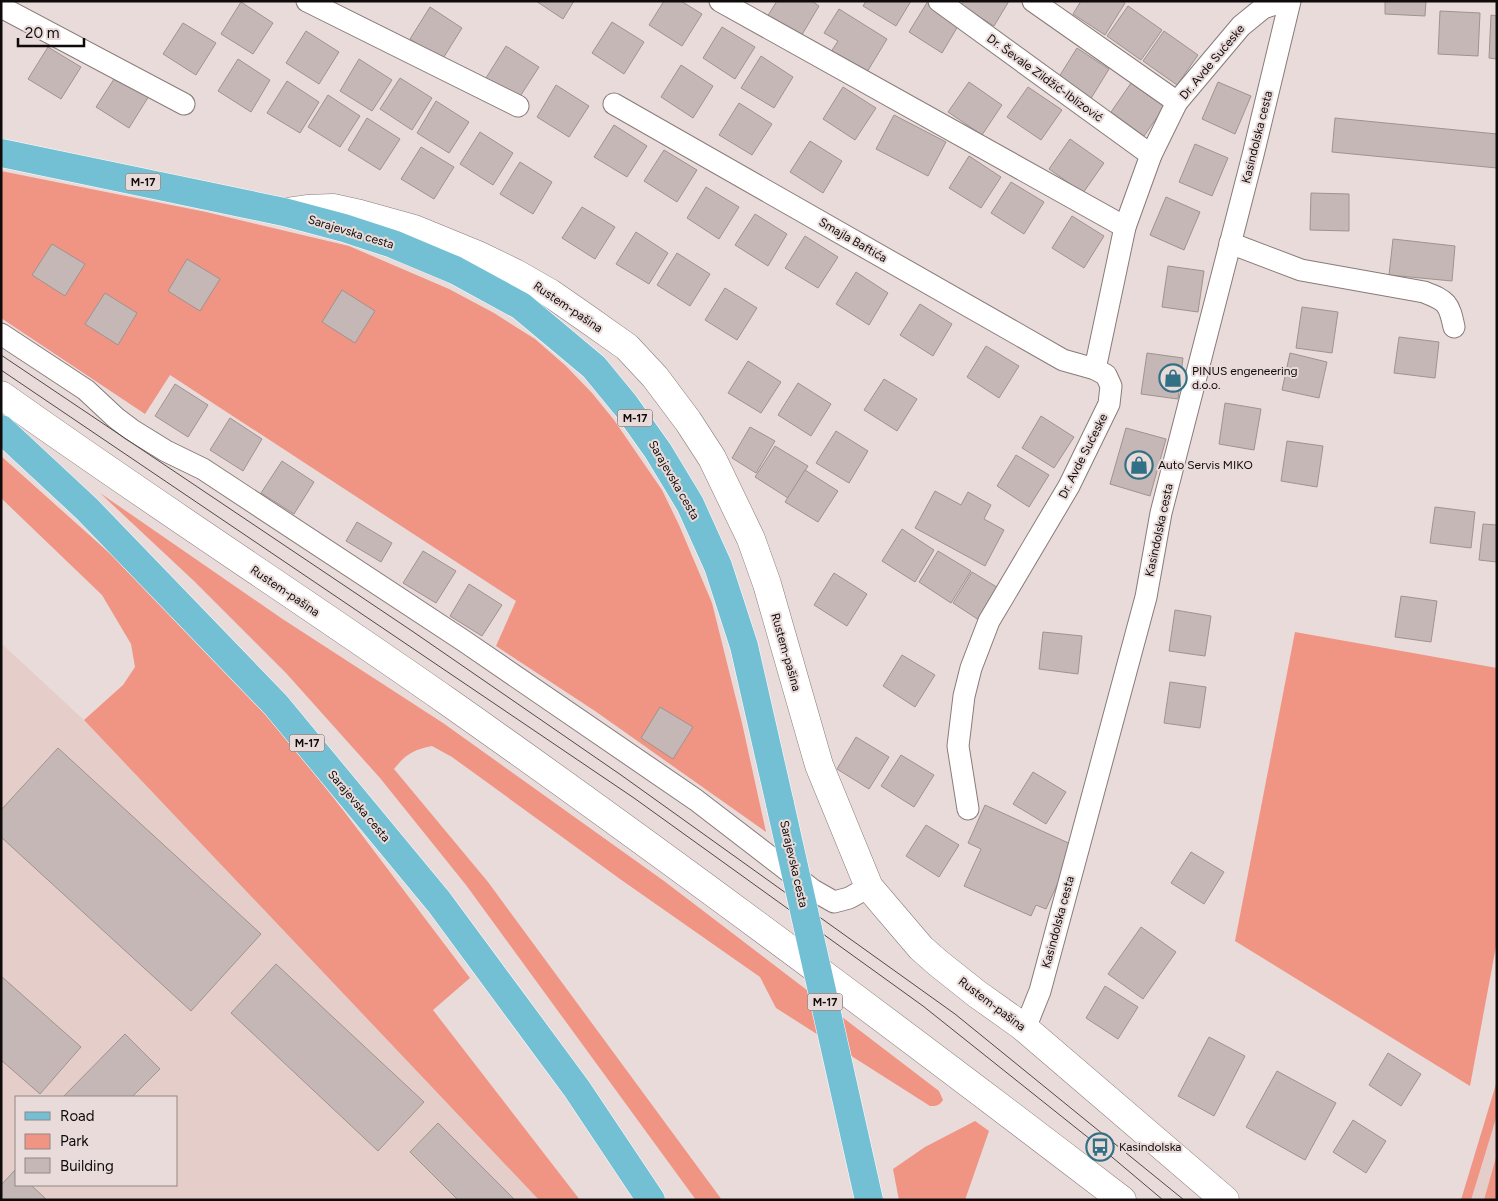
<svg xmlns="http://www.w3.org/2000/svg" width="1498" height="1201" viewBox="0 0 1498 1201" font-family="Figtree,sans-serif">
<style>
.built{fill:#e5ceca;fill-rule:evenodd}
.green{fill:#f09484}
.building{fill:#c5b7b5;stroke:#9f928f}
.lines{fill:none;stroke-linecap:round;stroke-linejoin:round}
.minor-casing{stroke:#887b79;stroke-width:23}
.secondary-casing{stroke:#887b79;stroke-width:29}
.primary-casing{stroke:#fff;stroke-width:29}
.minor{stroke:#fff;stroke-width:21}
.secondary{stroke:#fff;stroke-width:28}
.primary{stroke:#73c0d5;stroke-width:28}
.tram{stroke:#514a49;stroke-width:1}
.primary-bridge-casing{stroke:#fff;stroke-width:29;stroke-linecap:butt}
.primary-bridge{stroke:#73c0d5;stroke-width:28}
.labels{text-anchor:middle;stroke-width:4;stroke-linejoin:round;paint-order:stroke}
.shield{fill:#e9dbd9;stroke:#504948;stroke-width:1}
.shield-label{font-size:11px;font-weight:bold;fill:#0f0b0a}
.street-label{font-size:12px;fill:#0f0b0a;stroke:#e9dbd9}
.poi-label{font-size:12px;fill:#0f0b0a;stroke:#e9dbd9;text-anchor:start}
</style>
<rect width="100%" height="100%" fill="#e9dbd9"/>
<!-- built -->
<g class="built">
<path d="M1,643L84,720L539,1200H1ZM16,1097H176V1185H16Z"/>
<path d="M1497,1081V1200H1461Z"/>
</g>
<!-- green -->
<g class="green">
<path d="M1,171L206,212L349,246L449,289L494,313L535,339L566,366L592,393L614,420L662,490L679,525L712,603L742,723L766,832L595,711L496,646L516,601L170,375L145,414L1,318Z"/>
<path d="M1,456L172,609L256,699L343,810L470,978L433,1010L580,1200H539L84,720L123,685L135,667L131,644L102,595L1,498Z"/>
<path d="M100,493L281,618L443,723L664,881L939,1091L943,1100C939,1106 936,1106 930,1106L776,1008L760,977L620,879L452,757L432,746C413,750 406,754 394,769L488,882L722,1200H696L466,885L380,778L286,673L194,581Z"/>
<path d="M1295,632L1497,668V941L1470,1086L1235,941Z"/>
<path d="M1497,1081V1115L1471,1200H1461Z"/>
<path d="M975,1121L989,1131L965,1200H899L893,1169L925,1147Z"/>
<path d="M1497,1154V1200H1484Z"/>
</g>
<!-- building -->
<g class="building">
<path d="M536,1H574L563,19Z"/>
<path d="M664,1H681L702,14L682,46L649,25Z"/>
<path d="M777,1H812L819,6L800,38L767,17Z"/>
<path d="M866,1H911L896,26L863,6Z"/>
<path d="M928,1L961,21L942,53L909,32Z"/>
<path d="M964,1H1009L994,26L961,5Z"/>
<path d="M1081,1H1122L1125,3L1105,35L1073,14Z"/>
<path d="M1385,1H1426L1425,16L1385,14Z"/>
<path d="M241,2L273,23L253,54L221,34Z"/>
<path d="M1128,6L1162,30L1141,60L1107,36Z"/>
<path d="M430,7L462,28L442,60L410,39Z"/>
<path d="M839,9L887,39L864,77L829,55L838,41L824,33Z"/>
<path d="M1440,11L1480,13L1478,56L1438,54Z"/>
<path d="M1491,15L1497,16V59L1489,58Z"/>
<path d="M612,22L644,42L624,74L592,53Z"/>
<path d="M183,23L216,43L196,75L163,54Z"/>
<path d="M722,27L755,47L735,79L703,58Z"/>
<path d="M306,31L339,52L319,84L286,63Z"/>
<path d="M1164,31L1198,55L1177,85L1143,61Z"/>
<path d="M506,46L539,67L519,98L486,78Z"/>
<path d="M48,47L81,67L61,99L28,79Z"/>
<path d="M1077,48L1109,69L1090,100L1057,80Z"/>
<path d="M761,56L793,77L774,108L741,88Z"/>
<path d="M238,59L270,80L251,112L218,91Z"/>
<path d="M359,59L392,80L372,111L340,91Z"/>
<path d="M681,65L713,86L693,118L661,97Z"/>
<path d="M116,76L149,96L129,128L96,107Z"/>
<path d="M400,78L432,98L412,130L380,109Z"/>
<path d="M287,81L319,102L300,133L267,113Z"/>
<path d="M969,82L1002,105L982,135L948,112Z"/>
<path d="M1218,82L1251,96L1235,134L1202,119Z"/>
<path d="M1131,83L1165,106L1144,136L1111,112Z"/>
<path d="M556,85L589,106L569,137L537,117Z"/>
<path d="M843,87L876,108L855,140L823,119Z"/>
<path d="M1028,87L1062,110L1041,140L1007,117Z"/>
<path d="M328,95L360,116L340,147L308,127Z"/>
<path d="M436,101L469,122L449,153L417,133Z"/>
<path d="M739,103L772,124L752,155L719,135Z"/>
<path d="M894,115L946,142L928,176L876,149Z"/>
<path d="M367,118L400,139L380,170L348,150Z"/>
<path d="M1335,118L1497,134V168L1332,152Z"/>
<path d="M614,125L647,146L627,177L594,157Z"/>
<path d="M480,132L513,153L493,185L460,164Z"/>
<path d="M1070,139L1104,163L1083,193L1049,169Z"/>
<path d="M810,141L842,161L823,193L790,172Z"/>
<path d="M1195,144L1228,158L1212,196L1179,182Z"/>
<path d="M421,147L454,167L434,199L401,179Z"/>
<path d="M664,150L697,170L677,202L644,181Z"/>
<path d="M969,156L1001,177L981,208L949,188Z"/>
<path d="M520,162L552,182L533,214L500,194Z"/>
<path d="M1011,182L1044,202L1024,234L991,213Z"/>
<path d="M706,187L739,207L719,239L687,218Z"/>
<path d="M1311,193L1349,194V231L1310,230Z"/>
<path d="M1166,197L1200,212L1184,250L1150,235Z"/>
<path d="M582,207L615,227L595,259L562,238Z"/>
<path d="M755,214L787,234L768,266L735,245Z"/>
<path d="M1072,216L1104,236L1084,268L1052,248Z"/>
<path d="M636,232L668,253L649,284L616,264Z"/>
<path d="M805,236L838,257L818,288L785,268Z"/>
<path d="M1393,239L1455,246L1452,281L1389,275Z"/>
<path d="M52,244L85,264L65,296L32,275Z"/>
<path d="M677,253L710,274L690,306L657,285Z"/>
<path d="M187,259L220,279L200,311L168,291Z"/>
<path d="M1168,266L1204,271L1198,312L1162,307Z"/>
<path d="M856,272L888,293L869,325L836,304Z"/>
<path d="M725,288L757,308L737,340L705,320Z"/>
<path d="M342,290L375,311L355,343L322,322Z"/>
<path d="M105,293L137,313L118,345L85,324Z"/>
<path d="M920,304L952,324L933,356L900,335Z"/>
<path d="M1302,307L1338,312L1332,353L1296,348Z"/>
<path d="M1399,337L1439,342L1435,378L1394,373Z"/>
<path d="M986,346L1019,366L999,398L967,377Z"/>
<path d="M1147,353L1183,358L1178,399L1141,394Z"/>
<path d="M1290,353L1327,362L1319,398L1282,390Z"/>
<path d="M748,361L781,382L761,413L728,393Z"/>
<path d="M884,379L917,399L897,431L864,410Z"/>
<path d="M798,383L831,404L811,436L778,415Z"/>
<path d="M175,384L208,405L188,437L155,416Z"/>
<path d="M1225,403L1261,409L1254,450L1219,444Z"/>
<path d="M1041,416L1074,437L1054,468L1022,448Z"/>
<path d="M230,418L262,439L243,471L210,450Z"/>
<path d="M750,427L775,441L756,473L732,458Z"/>
<path d="M1126,428L1166,439L1150,496L1110,484Z"/>
<path d="M836,431L868,451L849,483L816,463Z"/>
<path d="M1287,441L1323,446L1317,487L1281,481Z"/>
<path d="M775,446L808,466L788,498L755,477Z"/>
<path d="M1016,455L1049,475L1029,507L997,486Z"/>
<path d="M282,461L314,482L294,514L261,493Z"/>
<path d="M805,470L838,491L818,522L785,502Z"/>
<path d="M935,491L961,505L968,492L991,505L984,519L1004,530L985,566L915,528Z"/>
<path d="M1435,507L1475,512L1471,548L1430,543Z"/>
<path d="M357,522L392,543L381,562L346,541Z"/>
<path d="M1483,524L1497,525V562L1479,560Z"/>
<path d="M902,529L934,550L915,582L882,561Z"/>
<path d="M423,551L456,571L436,603L403,583Z"/>
<path d="M938,551L971,571L951,603L919,582Z"/>
<path d="M972,572L1005,592L985,624L953,603Z"/>
<path d="M834,573L867,594L847,626L814,605Z"/>
<path d="M469,584L502,605L482,636L450,616Z"/>
<path d="M1401,596L1437,601L1431,642L1395,637Z"/>
<path d="M1175,610L1211,616L1205,656L1169,651Z"/>
<path d="M1043,632L1082,636L1078,674L1039,669Z"/>
<path d="M902,655L935,675L915,707L883,686Z"/>
<path d="M1170,682L1206,687L1200,728L1164,723Z"/>
<path d="M660,707L693,727L673,759L641,738Z"/>
<path d="M856,737L889,757L869,789L837,769Z"/>
<path d="M58,748L261,934L191,1011L1,837V810Z"/>
<path d="M901,755L934,775L914,807L881,786Z"/>
<path d="M1033,772L1066,792L1046,824L1013,804Z"/>
<path d="M985,805L1075,846L1046,909L1036,905L1031,916L964,886L981,849L968,843Z"/>
<path d="M926,825L959,845L939,877L906,856Z"/>
<path d="M1191,852L1224,872L1204,904L1171,883Z"/>
<path d="M1141,927L1176,952L1143,999L1108,974Z"/>
<path d="M276,964L424,1102L378,1151L231,1013Z"/>
<path d="M1,976L81,1047L40,1094L1,1060Z"/>
<path d="M1105,986L1138,1007L1118,1039L1086,1018Z"/>
<path d="M125,1034L160,1069L132,1097H63Z"/>
<path d="M1209,1037L1245,1056L1214,1116L1178,1096Z"/>
<path d="M1388,1053L1421,1074L1401,1106L1369,1085Z"/>
<path d="M1277,1071L1336,1103L1305,1160L1246,1127Z"/>
<path d="M1353,1120L1386,1141L1366,1173L1333,1152Z"/>
<path d="M438,1123L515,1200H458L410,1152Z"/>
<path d="M15,1170L16,1185H31L47,1200H1V1185Z"/>
</g>
<g class="lines">
<!-- minor casing -->
<g class="minor-casing">
<g id="minor">
<path d="M307,1L518,106"/>
<path d="M720,1L1125,227"/>
<path d="M939,1L1151,155"/>
<path d="M1033,1L1177,102"/>
<path d="M1,7L184,104"/>
<path d="M614,104L1063,360L1095,369"/>
<path d="M1230,243L1301,270L1424,292C1447,301 1449,303 1454,327"/>
<path d="M1,334L86,390L116,418L132,430L166,451L203,469L464,641L696,800L813,890L834,902L849,898L869,887"/>
<path d="M968,809L958,746L964,696L971,668L989,621L1069,486L1109,404L1111,386L1106,375L1095,369L1125,227L1151,155L1177,102L1241,26L1263,8L1285,1"/>
<path d="M1022,1026L1030,1016L1040,991L1146,597L1161,513L1253,155L1290,1"/>
</g>
</g>
<!-- secondary casing -->
<g class="secondary-casing">
<g id="secondary">
<path d="M286,212L307,209L333,208L360,214L414,229L480,256L515,273L550,293L586,318L627,347L655,377L688,421L712,458L751,539L767,584L819,765L869,887L921,948L938,963L977,994L1022,1026L1225,1200"/>
<path d="M1,395C148,500 300,598 447,701C676,862 900,1030 1122,1200"/>
</g>
</g>
<!-- primary casing -->
<g class="primary-casing">
<g id="primary">
<path d="M1,153L284,212L344,228L393,244L455,270L521,306L594,367L626,406L658,451L690,504L718,566L744,646L780,804"/>
<path d="M1,429L87,509L276,705L439,902L577,1089L651,1200"/>
</g>
</g>
<!-- minor -->
<use href="#minor" class="minor"/>
<!-- secondary -->
<use href="#secondary" class="secondary"/>
<!-- primary -->
<use href="#primary" class="primary"/>
<!-- tram -->
<g class="tram">
<path d="M1,355L412,631L621,775L955,1014L1184,1200"/>
<path d="M1,370L634,798L923,1006L1100,1147L1163,1200"/>
</g>
<!-- primary-bridge casing -->
<g class="primary-bridge-casing">
<path id="primary-bridge" d="M780,804L869,1200"/>
</g>
<!-- primary-bridge -->
<use href="#primary-bridge" class="primary-bridge"/>
</g>
<!-- icons -->
<defs>
<g id="shop-ring" transform="scale(1.4375)"><circle r="9.5" fill="#e9dbd9" stroke="#317085" stroke-width="1.5"/><path d="M-5-2.5h2.3a2.7 3.5 0 0 1 5.4 0H5L5.5 6h-11ZM-1.5-2.5h3a1.5 2.3 0 0 0-3 0Z" fill="#317085"/></g>
<g id="bus-ring" transform="scale(1.4375)"><circle r="9.5" fill="#e9dbd9" stroke="#317085" stroke-width="1.5"/><path d="M-5-6H5V4H4V6H2V4H-2V6H-4V4H-5ZM-3.5-4V0h7V-4ZM-3.5 1.2v1.5H-2V1.2ZM2 1.2v1.5H3.5V1.2Z" fill="#317085"/></g>
</defs>
<g fill-rule="evenodd">
<use href="#shop-ring" x="1173" y="378"/>
<use href="#shop-ring" x="1139" y="465"/>
<use href="#bus-ring" x="1100" y="1147"/>
</g>
<g class="labels">
<!-- shield labels -->
<g class="shield">
<rect x="125.5" y="173.5" width="35" height="17" rx="4"/>
<rect x="617.5" y="409.5" width="35" height="17" rx="4"/>
<rect x="289.5" y="734.5" width="35" height="17" rx="4"/>
<rect x="807.5" y="993.5" width="35" height="17" rx="4"/>
</g>
<g class="shield-label">
<text x="143" y="186">M-17</text>
<text x="635" y="422">M-17</text>
<text x="307" y="747">M-17</text>
<text x="825" y="1006">M-17</text>
</g>
<!-- street labels -->
<g class="street-label">
<text transform="translate(1212 62) rotate(-50)" y="4">Dr. Avde Sućeske</text>
<text transform="translate(1045 78) rotate(36)" y="4">Dr. Ševale Zildžić-Iblizović</text>
<text transform="translate(1257 137) rotate(-76)" y="4">Kasindolska cesta</text>
<text transform="translate(351 232) rotate(17)" y="4">Sarajevska cesta</text>
<text transform="translate(853 240) rotate(30)" y="4">Smajla Baftića</text>
<text transform="translate(568 307) rotate(34)" y="4">Rustem-pašina</text>
<text transform="translate(1083 456) rotate(-63)" y="4">Dr. Avde Sućeske</text>
<text transform="translate(674 480) rotate(60)" y="4">Sarajevska cesta</text>
<text transform="translate(1159 530) rotate(-78)" y="4">Kasindolska cesta</text>
<text transform="translate(285 591) rotate(34)" y="4">Rustem-pašina</text>
<text transform="translate(786 652) rotate(74)" y="4">Rustem-pašina</text>
<text transform="translate(359 806) rotate(50)" y="4">Sarajevska cesta</text>
<text transform="translate(794 864) rotate(77)" y="4">Sarajevska cesta</text>
<text transform="translate(1058 922) rotate(-75)" y="4">Kasindolska cesta</text>
<text transform="translate(992 1004) rotate(37)" y="4">Rustem-pašina</text>
</g>
<!-- poi labels -->
<g class="poi-label">
<text x="1192" y="375">PINUS engeneering<tspan x="1192" dy="14">d.o.o.</tspan></text>
<text x="1158" y="469">Auto Servis MIKO</text>
<text x="1119" y="1151">Kasindolska</text>
</g>
</g>
<!-- border -->
<rect width="1498" height="1201" fill="none" stroke="#0f0b0a" stroke-width="5"/>
<!-- legend -->
<rect x="15" y="1096" width="162" height="90" fill="#e9dbd9" stroke="#928886"/>
<rect x="25" y="1112" width="25" height="8" fill="#73c0d5" stroke="#928886"/>
<text x="60" y="1121" font-size="15" fill="#0f0b0a">Road</text>
<rect x="25" y="1134" width="25" height="15" fill="#f09484" stroke="#928886"/>
<text x="60" y="1146" font-size="15" fill="#0f0b0a">Park</text>
<rect x="25" y="1158" width="25" height="15" fill="#c5b7b5" stroke="#928886"/>
<text x="60" y="1171" font-size="15" fill="#0f0b0a">Building</text>
<!-- scale -->
<path d="M18 38v8h66v-8" fill="none" stroke="#0f0b0a" stroke-width="2.5"/>
<text x="25" y="38" font-size="15" fill="#0f0b0a" stroke="#e9dbd9" stroke-width="4" paint-order="stroke">20 m</text>
</svg>
